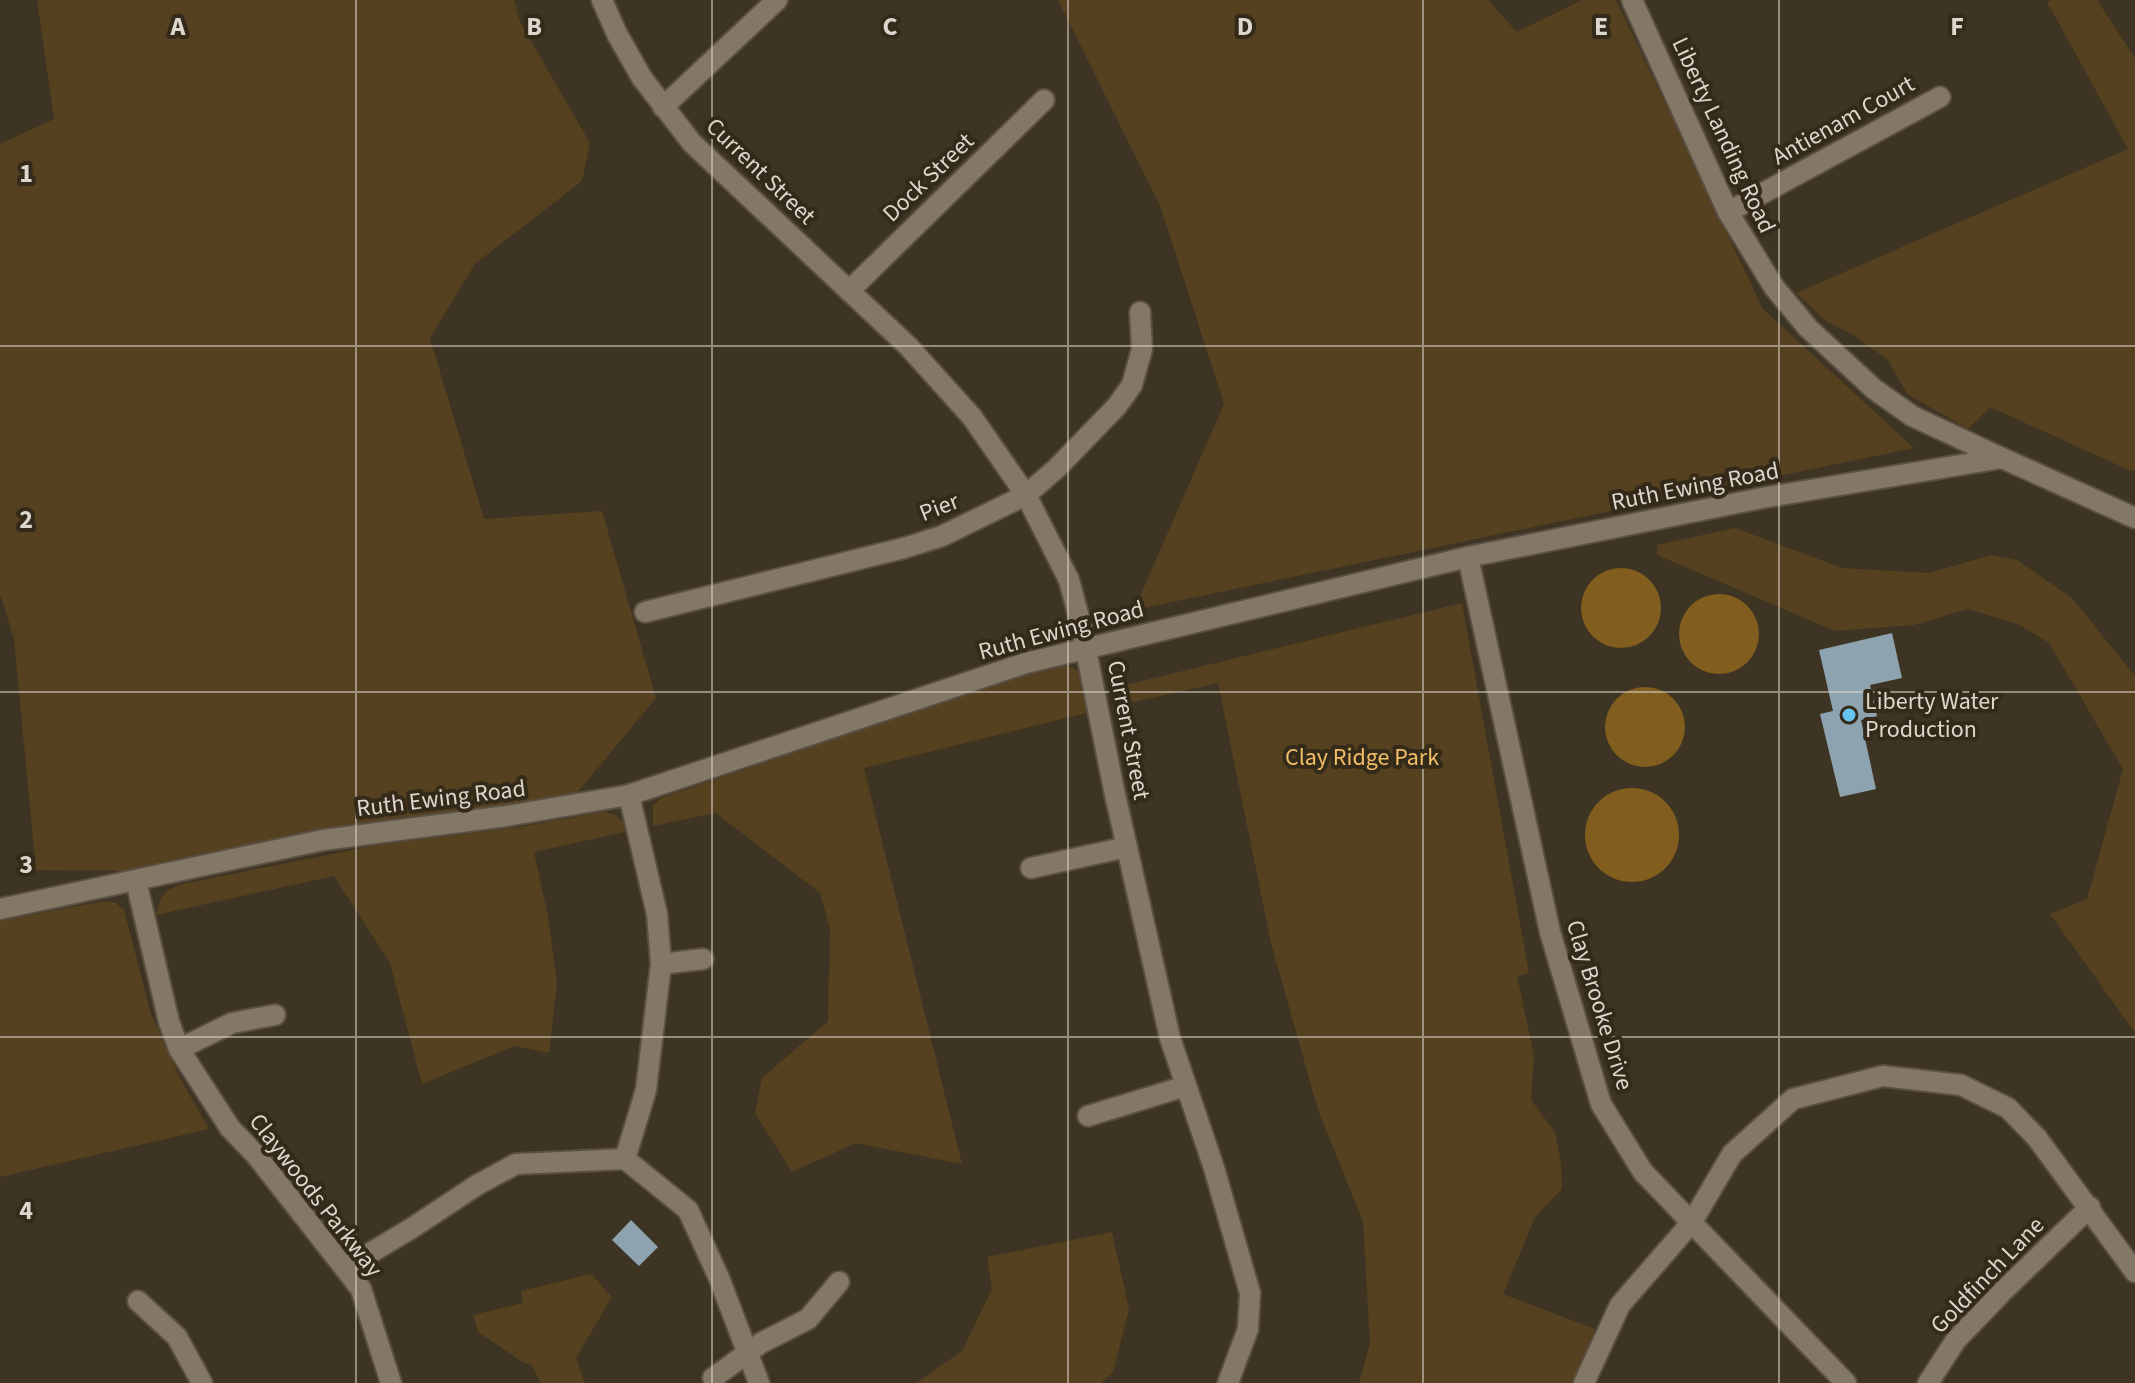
<svg xmlns="http://www.w3.org/2000/svg" width="2135" height="1383" viewBox="0 0 2135 1383" font-family="'Source Sans 3',sans-serif">
<style>
.green{fill:#55401f}
.water{fill:#815e1e}
.building{fill:#8da4b0}
.lines{fill:none;stroke-linecap:round;stroke-linejoin:round}
.street-casing{stroke:#594f42;stroke-width:24}
.secondary-casing{stroke:#594f42;stroke-width:24}
.street{stroke:#837765;stroke-width:20}
.secondary{stroke:#837765;stroke-width:20}
.grid{fill:none;stroke:#ddd6cc;stroke-width:2;stroke-opacity:0.55}
.poi-dot{fill:#67c4ef;stroke:#342a1a;stroke-width:3}
.labels{text-anchor:middle;stroke-width:8;stroke-linejoin:round;paint-order:stroke}
.street-label{font-size:24px;fill:#ddd6cc;stroke:#342a1a}
.poi-label{font-size:24px;fill:#ddd6cc;stroke:#342a1a;text-anchor:start}
.park-label{font-size:24px;fill:#f2bd66;stroke:#342a1a}
.grid-label{font-size:26px;text-anchor:middle;font-weight:bold;fill:#ddd6cc;stroke:#342a1a;stroke-width:8;stroke-linejoin:round;paint-order:stroke}
</style>
<rect width="100%" height="100%" fill="#3e3423"/>
<!-- green -->
<g class="green">
<path d="M37,0H514L520,22L590,143L582,181L475,264L430,338L484,519L602,511L656,698L577,793L127,871L36,870L14,639L0,594V144L54,119Z"/>
<path d="M1058,0H1488L1517,32L1582,0H1616L1763,309L1914,448L1134,610L1224,404L1161,208Z"/>
<path d="M2051,0H2097L2135,58V470L2131,471L1990,407L1968,429L1907,394L1888,360L1851,334L1826,321L1796,293L2128,149L2047,2Z"/>
<path d="M1735,528L1842,568L1929,573L1991,555L2017,560L2072,598L2135,676V1033L2050,914L2087,899L2123,769L2049,643L2018,624L1968,609L1914,625L1835,631L1657,555V545Z"/>
<path d="M1462,603L1529,973L1517,976L1534,1056L1531,1100L1555,1132L1561,1162L1562,1189L1535,1217L1503,1294L1595,1329L1575,1383H1359L1370,1344L1363,1222L1318,1110L1271,943L1218,683L1117,706L1113,688Z"/>
<path d="M1049,665H1065L1077,670L1083,681L1090,712L864,768L962,1164L856,1143L792,1172L755,1113L762,1078L828,1021L830,928L820,893L716,813L653,826V806L661,798Z"/>
<path d="M602,812C617,813 622,819 629,831L534,852L548,916L557,983L549,1053L515,1046L422,1084L390,963L334,876L156,915C160,897 164,890 182,884L377,845L519,827Z"/>
<path d="M104,901L116,903L124,910L151,1014L180,1078L209,1129L0,1177V921Z"/>
<path d="M1112,1232L1129,1309L1113,1372L1101,1383H916L962,1351L992,1289L987,1257Z"/>
<path d="M591,1274L612,1297L576,1358L585,1383H540L532,1365L524,1363L478,1332L473,1315L523,1303L521,1291Z"/>
</g>
<!-- water -->
<g class="water">
<circle cx="1621" cy="608" r="40"/>
<circle cx="1719" cy="634" r="40"/>
<circle cx="1645" cy="727" r="40"/>
<circle cx="1632" cy="835" r="47"/>
</g>
<!-- building -->
<g class="building">
<path d="M1892,633L1902,678L1870,685L1877,716L1861,720L1876,789L1840,797L1820,714L1833,711L1819,650Z"/>
<path d="M631,1220L658,1247L639,1266L612,1240Z"/>
</g>
<g class="lines">
<!-- street casing -->
<g class="street-casing">
<g id="street">
<path d="M602,0L617,34L642,78L692,143L908,346L972,417L1026,495L1069,580L1081,625L1114,790L1170,1038L1214,1168L1250,1293L1248,1329L1228,1383"/>
<path d="M1632,0L1728,212L1774,287L1808,328L1874,389L1912,416L2002,458"/>
<path d="M663,107L777,0"/>
<path d="M1728,212L1940,97"/>
<path d="M849,291L1044,100"/>
<path d="M1468,557L1550,932L1601,1104L1643,1172L1846,1383"/>
<path d="M645,612L904,548L942,536L1026,495L1057,468L1117,406L1132,385L1142,349L1140,312"/>
<path d="M1031,868L1127,847"/>
<path d="M136,881L169,1022L179,1049L230,1128L256,1155L361,1289L391,1383"/>
<path d="M661,964L703,959"/>
<path d="M179,1049L232,1023L275,1015"/>
<path d="M1088,1116L1186,1086"/>
<path d="M625,1159L646,1090L661,964L657,914L629,795"/>
<path d="M345,1268L412,1228L477,1185L516,1164L625,1159L688,1210L719,1278L759,1383"/>
<path d="M138,1301L177,1337L202,1383"/>
<path d="M713,1378L761,1343L808,1319L839,1282"/>
<path d="M1584,1383L1620,1305L1692,1222L1732,1154L1793,1099L1883,1076L1961,1085L2008,1108L2037,1138L2135,1272"/>
<path d="M1928,1383L1956,1340L2004,1290L2090,1207"/>
</g>
</g>
<!-- secondary casing -->
<g class="secondary-casing">
<path id="secondary" d="M0,909L323,840L507,816L629,795L1026,663L1468,557L1762,498L2002,458L2135,518"/>
</g>
<!-- street -->
<use href="#street" class="street"/>
<!-- secondary -->
<use href="#secondary" class="secondary"/>
</g>
<!-- grid -->
<path class="grid" d="M356,0V1383M712,0V1383M1068,0V1383M1423,0V1383M1779,0V1383M0,346H2135M0,692H2135M0,1037H2135"/>
<!-- markers -->
<circle class="poi-dot" cx="1849" cy="715" r="8"/>
<g class="labels">
<!-- street labels -->
<g class="street-label">
<text transform="translate(1843 120) rotate(-29)" y="8">Antienam Court</text>
<text transform="translate(1724 135) rotate(65)" y="8">Liberty Landing Road</text>
<text transform="translate(761 171) rotate(44)" y="8">Current Street</text>
<text transform="translate(928 177) rotate(-44)" y="8">Dock Street</text>
<text transform="translate(1695 486) rotate(-11)" y="8">Ruth Ewing Road</text>
<text transform="translate(939 507) rotate(-21)" y="8">Pier</text>
<text transform="translate(1061 630) rotate(-15)" y="8">Ruth Ewing Road</text>
<text transform="translate(1129 730) rotate(79)" y="8">Current Street</text>
<text transform="translate(441 798) rotate(-7)" y="8">Ruth Ewing Road</text>
<text transform="translate(1600 1005) rotate(73)" y="8">Clay Brooke Drive</text>
<text transform="translate(316 1195) rotate(52)" y="8">Claywoods Parkway</text>
<text transform="translate(1987 1275) rotate(-46)" y="8">Goldfinch Lane</text>
</g>
<!-- poi labels -->
<g class="poi-label">
<text x="1865" y="709">Liberty Water<tspan x="1865" dy="28">Production</tspan></text>
</g>
<!-- park labels -->
<g class="park-label">
<text x="1362" y="765">Clay Ridge Park</text>
</g>
</g>
<g class="grid-label">
<text x="178" y="35">A</text>
<text x="534" y="35">B</text>
<text x="890" y="35">C</text>
<text x="1245" y="35">D</text>
<text x="1601" y="35">E</text>
<text x="1957" y="35">F</text>
<text x="26" y="182">1</text>
<text x="26" y="528">2</text>
<text x="26" y="873">3</text>
<text x="26" y="1219">4</text>
</g>
</svg>
